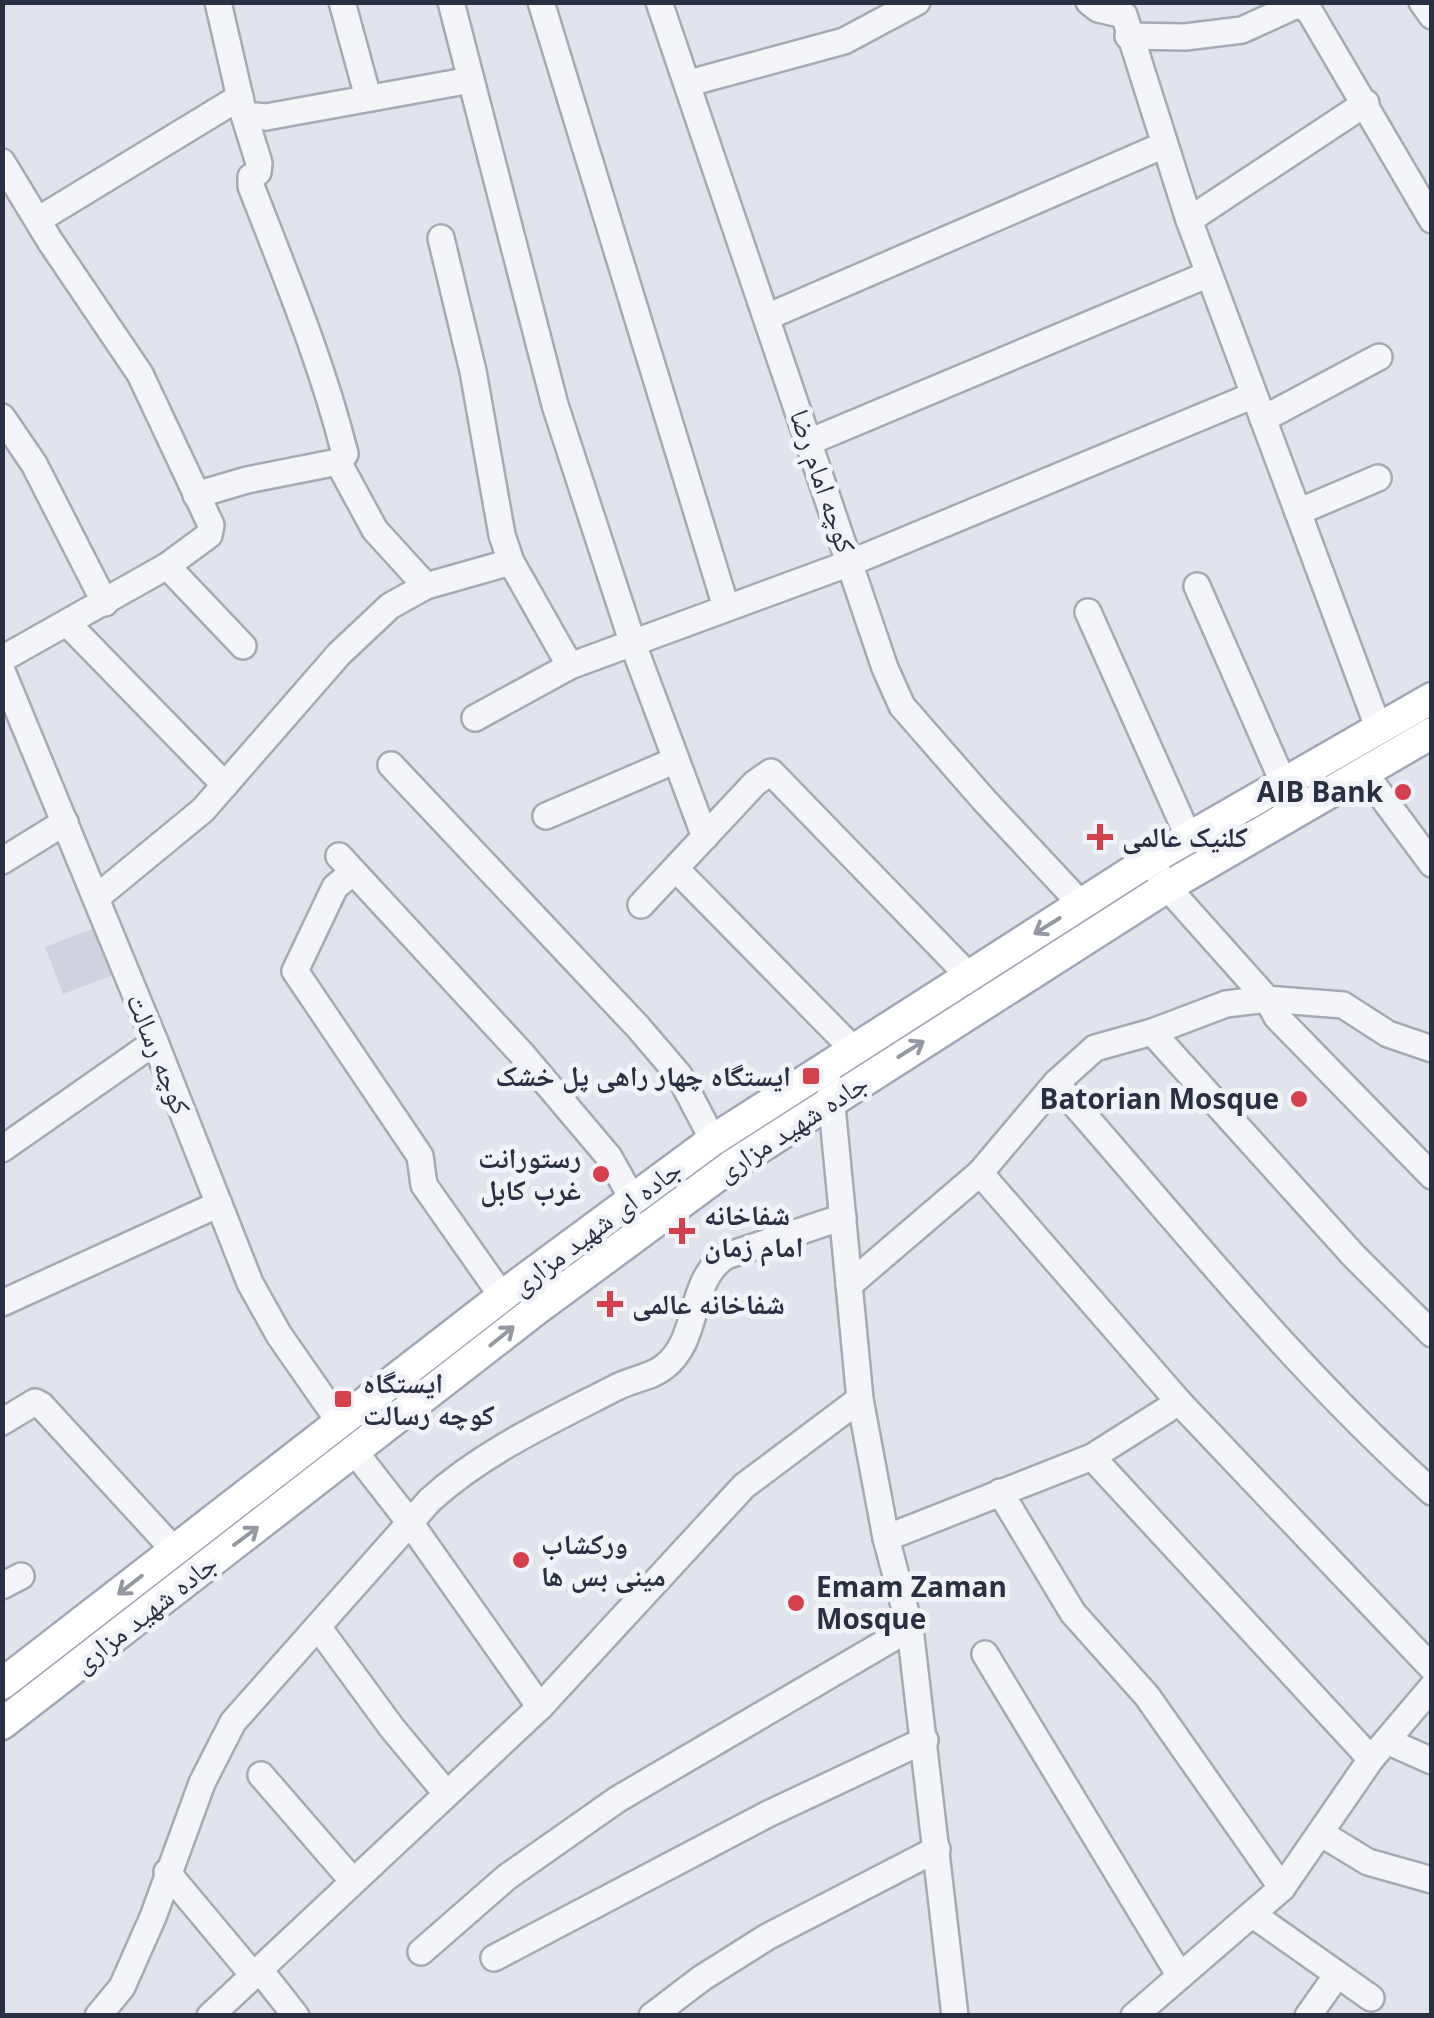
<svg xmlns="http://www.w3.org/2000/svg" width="1434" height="2018" viewBox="0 0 1434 2018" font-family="'Open Sans','Noto Naskh Arabic',sans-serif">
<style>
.built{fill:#cfd3dd}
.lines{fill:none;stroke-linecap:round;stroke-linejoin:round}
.minor-casing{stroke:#a6aab5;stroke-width:30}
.major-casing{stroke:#a0a7b7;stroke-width:35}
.minor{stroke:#f4f5f9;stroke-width:25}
.major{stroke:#fff;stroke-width:30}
.oneway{stroke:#9498a1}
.poi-dot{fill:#d4414d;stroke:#f1f3f8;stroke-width:4}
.labels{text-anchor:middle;stroke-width:10;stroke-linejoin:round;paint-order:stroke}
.street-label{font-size:28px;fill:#293043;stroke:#f1f3f8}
.poi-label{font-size:28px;font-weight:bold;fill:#293043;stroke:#f1f3f8;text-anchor:start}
</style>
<rect width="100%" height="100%" fill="#e1e4eb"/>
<!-- built -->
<path class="built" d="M97,927L115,974L63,994L45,947Z"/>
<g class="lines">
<!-- minor casing -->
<g class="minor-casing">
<g id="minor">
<path d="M218,2L244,115L266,117L471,80"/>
<path d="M342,2L368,97"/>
<path d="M451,2L555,405L633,644L705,837"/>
<path d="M541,2L726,607"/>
<path d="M659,2L885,668L902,706L984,800L1081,904"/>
<path d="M1089,2L1098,9L1124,15L1189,220L1378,727"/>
<path d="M1422,2L1432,16"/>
<path d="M1128,36L1185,37L1242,30L1299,4L1310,12L1432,220"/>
<path d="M689,83L844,41L917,2"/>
<path d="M244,115L259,163L258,172L251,177V186C285,274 322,362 345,454L338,462"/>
<path d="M2,162L50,241L140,374L211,525L209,535L167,566L2,659"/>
<path d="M38,220L240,97"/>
<path d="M1189,220L1366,103"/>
<path d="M441,238L473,371L502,535L511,562L570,666"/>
<path d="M767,317L1164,145"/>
<path d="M2,417L34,464L105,603"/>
<path d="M1263,419L1379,357"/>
<path d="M809,442L1209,274"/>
<path d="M338,462L375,530L426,586"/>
<path d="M196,495L247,480L338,462"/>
<path d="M1298,512L1378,478"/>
<path d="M167,566L243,646"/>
<path d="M1197,586L1283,782"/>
<path d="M1088,612L1189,838"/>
<path d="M67,623L225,785"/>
<path d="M2,671L155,1042L250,1283L279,1335L341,1424"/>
<path d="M475,718L570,666L850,563L1254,395"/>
<path d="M391,765L638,1027L679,1075L713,1140"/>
<path d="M1363,771L1432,864"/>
<path d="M546,816L676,760"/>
<path d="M339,856L522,1054L609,1157L632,1198"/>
<path d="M2,861L65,822"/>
<path d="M676,869L853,1049"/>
<path d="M1157,871L1167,887L1267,999L1343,1005L1388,1034L1432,1049"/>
<path d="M353,872L335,887L295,971L420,1156L424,1185L502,1296"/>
<path d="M96,898L203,810L339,654L390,606L426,586L511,562"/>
<path d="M641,905L755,783L771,772L969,976"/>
<path d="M1152,1032L1353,1255L1432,1334"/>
<path d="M1056,1083C1178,1221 1294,1369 1432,1492"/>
<path d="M830,1085L860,1399L886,1538L910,1628L955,2016"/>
<path d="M2,1149L155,1042"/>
<path d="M980,1173L1179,1402L1432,1668"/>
<path d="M849,1285L980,1173L1056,1083L1095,1048L1152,1032L1226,1004L1267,999L1277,1017L1432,1176"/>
<path d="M2,1303L219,1204"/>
<path d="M2,1422L35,1402L41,1405L175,1551"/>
<path d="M355,1452L411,1524L540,1707"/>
<path d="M1092,1457L1371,1759"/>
<path d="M1000,1492L1073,1613L1147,1696L1282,1888"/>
<path d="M886,1538L1092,1457L1179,1402"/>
<path d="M2,1586L21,1576"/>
<path d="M318,1627L392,1728L446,1793"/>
<path d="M985,1654L1180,1976"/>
<path d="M1387,1741L1432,1761"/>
<path d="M261,1775L352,1880"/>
<path d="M1322,1834L1368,1862L1432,1880"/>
<path d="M167,1872L253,1975"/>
<path d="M1252,1914L1371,1998"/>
<path d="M421,1952L507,1877L618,1799L910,1628"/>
<path d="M494,1958L766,1815L925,1740"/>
<path d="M259,1969L296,2016"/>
<path d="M98,2016L122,1987L153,1917L202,1783L233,1722L430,1500C484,1451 551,1421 615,1388C629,1380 652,1377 664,1367C701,1339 687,1281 726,1256L843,1217"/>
<path d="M210,2016L540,1707L744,1486L860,1399"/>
<path d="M652,2016L702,1978L767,1937L937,1849"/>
<path d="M1134,2016L1282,1888L1371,1759L1432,1687"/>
<path d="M1308,2016L1337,1975"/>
</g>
</g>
<!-- major casing -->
<g class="major-casing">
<g id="major">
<path d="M2,1684L518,1284L713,1140L1150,860L1432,698"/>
<path d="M2,1724L537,1309L731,1166L1167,887L1432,733"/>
</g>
</g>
<!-- minor -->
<use href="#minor" class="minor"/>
<!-- major -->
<use href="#major" class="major"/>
</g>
<!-- one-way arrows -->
<defs><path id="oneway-shaft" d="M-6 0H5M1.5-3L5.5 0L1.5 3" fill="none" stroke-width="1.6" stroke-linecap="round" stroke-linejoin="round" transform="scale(2.5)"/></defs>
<g class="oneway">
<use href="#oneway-shaft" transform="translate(1047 926) rotate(148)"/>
<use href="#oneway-shaft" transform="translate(911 1049) rotate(-32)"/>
<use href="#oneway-shaft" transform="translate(502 1336) rotate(-39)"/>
<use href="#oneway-shaft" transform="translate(246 1536) rotate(-37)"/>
<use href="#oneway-shaft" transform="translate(130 1585) rotate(142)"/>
</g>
<!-- markers -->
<g class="poi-dot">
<circle cx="1403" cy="792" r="10"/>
<path d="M1095 822h10v10h10v10h-10v10h-10v-10h-10v-10h10z"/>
<rect x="801" y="1066" width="20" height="20" rx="5"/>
<circle cx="1299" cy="1099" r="10"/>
<circle cx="601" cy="1174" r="10"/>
<path d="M677 1216h10v10h10v10h-10v10h-10v-10h-10v-10h10z"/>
<path d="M605 1289h10v10h10v10h-10v10h-10v-10h-10v-10h10z"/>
<rect x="333" y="1389" width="20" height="20" rx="5"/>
<circle cx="521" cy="1560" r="10"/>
<circle cx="796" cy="1603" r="10"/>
</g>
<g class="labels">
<!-- street labels -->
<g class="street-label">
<text transform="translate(823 481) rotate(71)" y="10">کوچه امام رضا</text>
<text transform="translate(159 1054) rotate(68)" y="10">کوچه رسالت</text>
<text transform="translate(792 1127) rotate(-33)" y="10">جاده شهید مزاری</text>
<text transform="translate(596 1227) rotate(-37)" y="10">جاده ای شهید مزاری</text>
<text transform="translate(145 1613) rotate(-38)" y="10">جاده شهید مزاری</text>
</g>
<!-- poi labels -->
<g class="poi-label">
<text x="1383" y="802" text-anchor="end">AIB Bank</text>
<text x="1122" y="847">کلنیک عالمی</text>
<text x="791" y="1086" text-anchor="end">ایستگاه چهار راهی پل خشک</text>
<text x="1279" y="1109" text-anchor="end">Batorian Mosque</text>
<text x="581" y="1168" text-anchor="end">رستورانت<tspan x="581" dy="32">غرب کابل</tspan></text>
<text x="704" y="1225">شفاخانه<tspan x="704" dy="32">امام زمان</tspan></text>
<text x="632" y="1314">شفاخانه عالمی</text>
<text x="363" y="1393">ایستگاه<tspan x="363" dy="32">کوچه رسالت</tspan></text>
<text x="541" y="1554">ورکشاب<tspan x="541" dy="32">مینی بس ها</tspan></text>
<text x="816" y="1597">Emam Zaman<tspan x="816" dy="32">Mosque</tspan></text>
</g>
</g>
<!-- border -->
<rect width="1434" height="2018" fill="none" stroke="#293043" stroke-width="10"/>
</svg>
